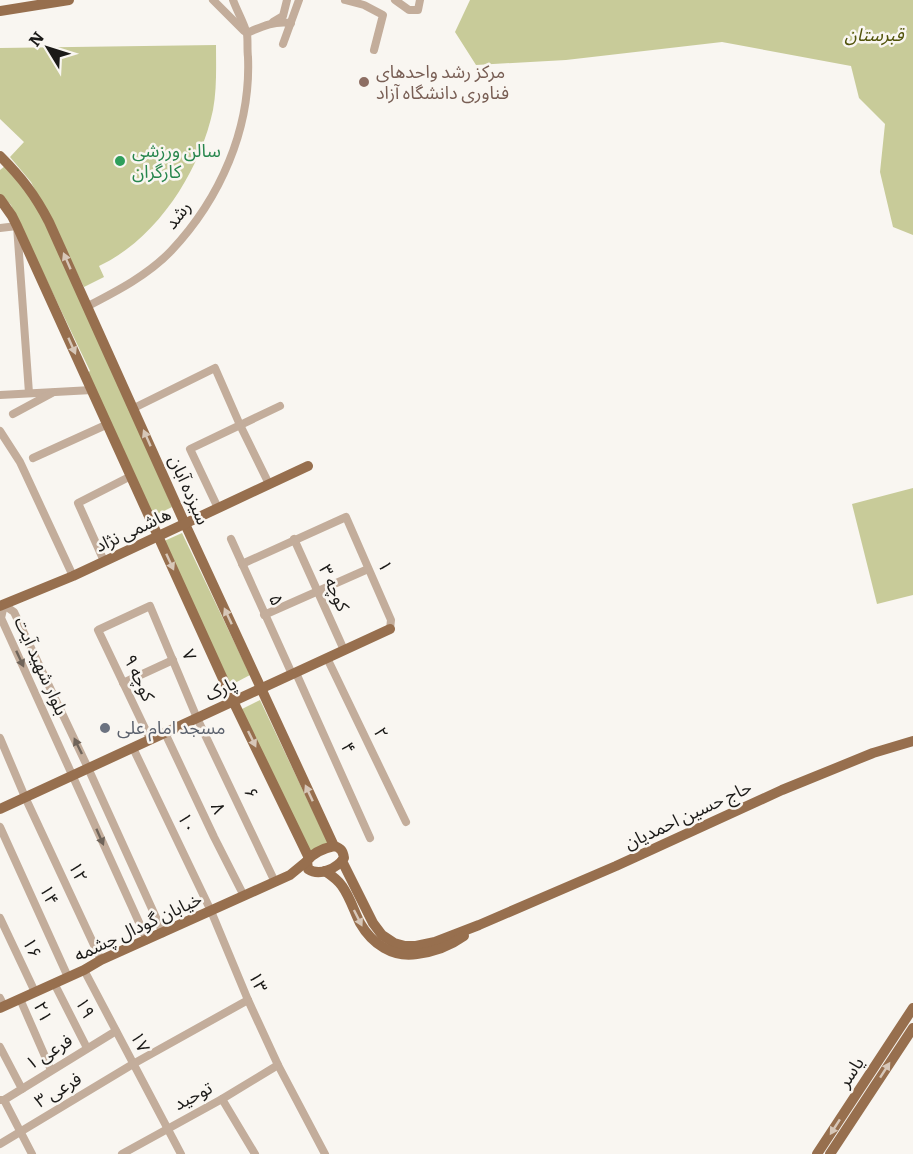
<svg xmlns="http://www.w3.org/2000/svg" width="913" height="1154" viewBox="0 0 913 1154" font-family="Literata,'Noto Sans Arabic',serif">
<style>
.green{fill:#c8cb99}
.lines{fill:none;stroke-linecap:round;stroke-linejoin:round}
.minor{stroke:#c3ad9b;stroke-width:8}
.major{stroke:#976f4e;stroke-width:10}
.oneway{fill:#d7c7b8}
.oneway2{fill:#6f645a}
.education-dot{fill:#8d6e63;stroke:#f9f6f1;stroke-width:2}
.leisure-dot{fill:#2e9e5b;stroke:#f9f6f1;stroke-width:2}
.worship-dot{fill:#6b7280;stroke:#f9f6f1;stroke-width:2}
.labels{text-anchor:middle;stroke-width:5;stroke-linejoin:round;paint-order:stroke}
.park-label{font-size:18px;font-style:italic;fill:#51530a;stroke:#f9f6f1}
.education-label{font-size:18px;fill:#785e54;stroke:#f9f6f1;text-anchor:start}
.leisure-label{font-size:18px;fill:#27864d;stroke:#f9f6f1;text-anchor:start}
.street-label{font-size:18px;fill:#1b1a18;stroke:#f9f6f1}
.worship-label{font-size:18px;fill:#5b616d;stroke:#f9f6f1;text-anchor:start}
</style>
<rect width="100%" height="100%" fill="#f9f6f1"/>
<!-- green -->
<g class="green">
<path d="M470,0H913V235L893,227L880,172L885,124L859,98L851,66L722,42L566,60L476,65L455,32Z"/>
<path d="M216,45C216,66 217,89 213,110C200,171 157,239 99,266L104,277L84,287L31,182L10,157L24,142L0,119V48Z"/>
<path d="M5,166L33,199L112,364L172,507L152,517L87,373L90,371L14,212L11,205L0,194V170Z"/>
<path d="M913,488V595L877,604L852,504Z"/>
<path d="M182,533L250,675L231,685L162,542Z"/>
<path d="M260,700L328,843L308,852L240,710Z"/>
</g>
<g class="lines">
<!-- minor -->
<g class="minor">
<path d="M213,0L244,31"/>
<path d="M345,0L364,5L383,15L374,50"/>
<path d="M395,0L409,10H418L420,0"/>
<path d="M273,22L283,16L287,0"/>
<path d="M247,33C263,26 273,21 291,23"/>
<path d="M283,44L299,0"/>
<path d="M0,228L17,226L29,393"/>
<path d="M88,306C117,291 148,275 171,251C220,199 251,129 248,57C247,49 248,41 247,34C244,23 237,11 233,0"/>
<path d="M0,395L92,390"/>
<path d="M134,408L215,368L240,425L269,484"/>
<path d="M13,414L52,393"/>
<path d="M0,431L20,462L73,576"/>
<path d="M33,458L108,424"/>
<path d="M218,508L190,449L280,406"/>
<path d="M231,539L292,674"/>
<path d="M294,539L344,650"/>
<path d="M104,561L78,503L131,476"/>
<path d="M242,564L346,517L391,620L390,629"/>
<path d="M264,615L368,569"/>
<path d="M327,658L406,822"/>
<path d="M296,673L370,838"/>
<path d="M123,683L173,660"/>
<path d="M165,733L214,837L244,896"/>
<path d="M0,738L25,797L101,960"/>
<path d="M150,739L98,630L150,606L197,718L275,882"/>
<path d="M133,748L211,911L248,1000L278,1065L325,1154"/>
<path d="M0,827L68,977"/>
<path d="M0,918L35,992"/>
<path d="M147,940L1,618L4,605L14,612L88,768L163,933"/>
<path d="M84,970L181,1154"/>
<path d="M54,983L87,1048"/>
<path d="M0,998L4,1006"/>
<path d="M20,999L51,1070"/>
<path d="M0,1047L22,1089"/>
<path d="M222,1099L255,1154"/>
<path d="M0,1100H4L116,1031"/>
<path d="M4,1100L32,1154"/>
<path d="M0,1144L133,1064L248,1000"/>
<path d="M122,1154L222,1099L278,1065"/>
</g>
<!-- major -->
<g class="major">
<path d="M0,11L69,0"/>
<path d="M0,156C22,178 35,195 49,222L185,524L334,846"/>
<path d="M0,199L12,216L17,226L233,701L309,858"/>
<path d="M0,606L73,576L308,466"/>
<path d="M0,809L390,629"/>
<path d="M334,846C341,848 343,851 344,858C337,868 320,877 308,869L307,861C313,853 325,848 334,846Z"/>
<path d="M342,861L373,923L382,935L394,943L405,946H416L435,942L479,925L616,866L782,790L873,753L913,741"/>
<path d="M325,871C331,875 338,880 342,886C350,897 354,911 360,923C372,944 393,958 417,954C434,952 450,946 464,936"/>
<path d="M0,1008L84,970L101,960L290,875L307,861"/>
<path d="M817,1154L913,1008"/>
<path d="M830,1154L913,1028"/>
</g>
</g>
<!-- one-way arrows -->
<defs><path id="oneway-solid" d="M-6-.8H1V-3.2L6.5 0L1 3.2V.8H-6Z" transform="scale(1.5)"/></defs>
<g class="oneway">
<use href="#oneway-solid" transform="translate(67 261) rotate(-114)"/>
<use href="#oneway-solid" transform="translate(72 346) rotate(66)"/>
<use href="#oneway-solid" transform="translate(147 438) rotate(-114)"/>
<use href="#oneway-solid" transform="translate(170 562) rotate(65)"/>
<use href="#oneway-solid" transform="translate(228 616) rotate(-115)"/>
<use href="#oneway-solid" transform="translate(252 739) rotate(64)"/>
<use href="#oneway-solid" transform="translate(309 793) rotate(-115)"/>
<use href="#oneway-solid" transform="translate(358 918) rotate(63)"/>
<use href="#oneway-solid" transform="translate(885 1070) rotate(-57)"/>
<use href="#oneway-solid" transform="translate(835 1127) rotate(123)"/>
</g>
<g class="oneway2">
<use href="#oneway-solid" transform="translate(20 659) rotate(65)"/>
<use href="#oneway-solid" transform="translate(78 746) rotate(-116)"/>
<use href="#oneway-solid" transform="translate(100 837) rotate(66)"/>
</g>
<!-- markers -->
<circle class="education-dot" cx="364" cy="82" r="6"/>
<circle class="leisure-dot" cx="120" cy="161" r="6"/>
<circle class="worship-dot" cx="105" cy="728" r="6"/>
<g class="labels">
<!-- park labels -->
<g class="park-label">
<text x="874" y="41">قبرستان</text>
</g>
<!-- education labels -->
<g class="education-label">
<text x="376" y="78">مرکز رشد واحدهای<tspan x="376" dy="21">فناوری دانشگاه آزاد</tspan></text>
</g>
<!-- leisure labels -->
<g class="leisure-label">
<text x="132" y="157">سالن ورزشی<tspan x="132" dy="21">کارگران</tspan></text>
</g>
<!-- street labels -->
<g class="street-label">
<text transform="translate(178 215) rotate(-52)" y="6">رشد</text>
<text transform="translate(189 490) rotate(66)" y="6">سیزده آبان</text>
<text transform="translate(133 530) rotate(-25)" y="6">هاشمی نژاد</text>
<text transform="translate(385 566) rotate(66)" y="6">۱</text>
<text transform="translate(334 588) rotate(66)" y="6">کوچه ۳</text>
<text transform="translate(276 600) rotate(66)" y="6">۵</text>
<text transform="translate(189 655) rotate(67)" y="6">۷</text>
<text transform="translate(41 666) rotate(66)" y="6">بلوار شهید آیت</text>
<text transform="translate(139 678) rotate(65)" y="6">کوچه ۹</text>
<text transform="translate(221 689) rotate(-25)" y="6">پارک</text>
<text transform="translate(381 733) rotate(64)" y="6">۲</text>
<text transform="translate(348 748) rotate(66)" y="6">۴</text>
<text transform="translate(251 793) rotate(65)" y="6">۶</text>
<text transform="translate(218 808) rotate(65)" y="6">۸</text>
<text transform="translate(688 815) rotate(-25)" y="6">حاج حسین احمدیان</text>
<text transform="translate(187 823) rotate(65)" y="6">۱۰</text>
<text transform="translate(78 872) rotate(65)" y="6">۱۲</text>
<text transform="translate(49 895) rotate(65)" y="6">۱۴</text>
<text transform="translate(138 927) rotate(-25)" y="6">خیابان گودال چشمه</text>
<text transform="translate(32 948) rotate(65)" y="6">۱۶</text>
<text transform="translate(258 982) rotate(66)" y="6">۱۳</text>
<text transform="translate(85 1008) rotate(63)" y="6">۱۹</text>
<text transform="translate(43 1012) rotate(66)" y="6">۲۱</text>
<text transform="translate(140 1042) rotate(63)" y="6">۱۷</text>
<text transform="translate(49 1052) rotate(-32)" y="6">فرعی ۱</text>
<text transform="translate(851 1072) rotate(-57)" y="6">یاسر</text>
<text transform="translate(58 1090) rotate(-31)" y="6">فرعی ۳</text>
<text transform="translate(193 1096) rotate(-28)" y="6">توحید</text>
</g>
<!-- worship labels -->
<g class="worship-label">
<text x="117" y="734">مسجد امام علی</text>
</g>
</g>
<!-- north arrow -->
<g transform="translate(48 48) rotate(308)" stroke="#f9f6f1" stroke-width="4.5" paint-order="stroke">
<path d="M0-4.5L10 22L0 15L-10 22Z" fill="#1b1a18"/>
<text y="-9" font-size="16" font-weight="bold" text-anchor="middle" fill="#1b1a18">N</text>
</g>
</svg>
